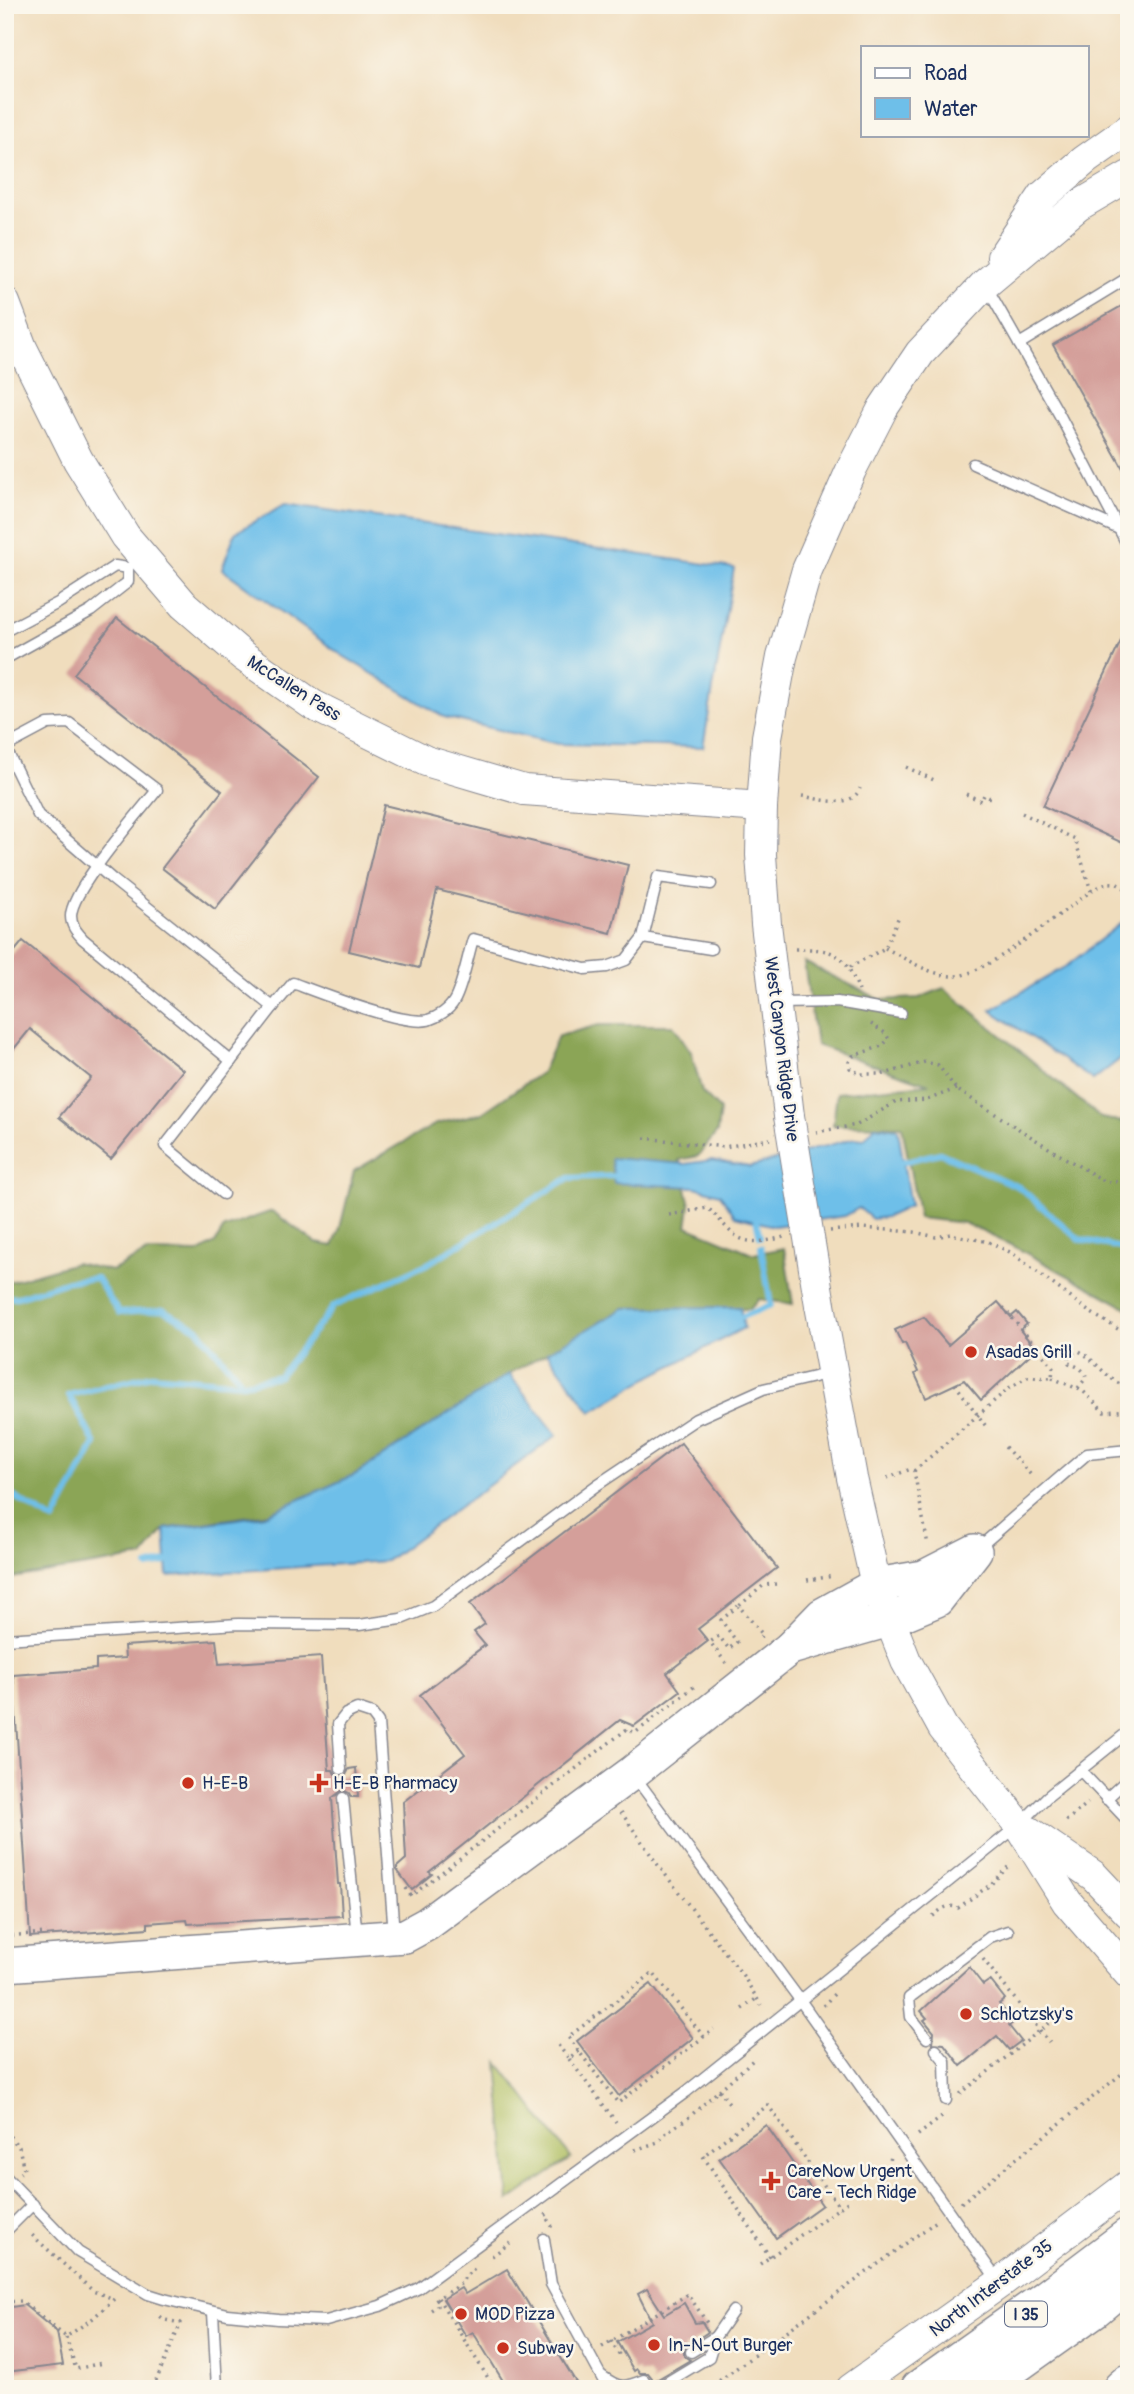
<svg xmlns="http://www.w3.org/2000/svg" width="1134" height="2394" viewBox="0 0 1134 2394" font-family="Pangolin,sans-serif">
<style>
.green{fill:#afbe60;stroke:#65765f;stroke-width:2}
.forest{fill:#8ba556;stroke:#536a5a;stroke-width:2}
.water{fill:#6ebfe9;stroke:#4477a4;stroke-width:2}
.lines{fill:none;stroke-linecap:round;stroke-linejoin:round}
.stream{stroke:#6ebfe9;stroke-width:6}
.building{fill:#d49f9a}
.lane-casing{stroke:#86868e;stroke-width:13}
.secondary-casing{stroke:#86868e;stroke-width:32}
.primary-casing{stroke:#86868e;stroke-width:36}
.highway-casing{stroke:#86868e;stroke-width:41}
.path{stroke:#86868e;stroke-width:3.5;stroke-dasharray:2 5;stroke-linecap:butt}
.lane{stroke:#fff;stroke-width:10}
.secondary{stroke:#fff;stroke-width:30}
.primary{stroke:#fff;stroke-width:33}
.highway{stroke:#fff;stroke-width:38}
.secondary-bridge-casing{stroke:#86868e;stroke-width:32;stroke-linecap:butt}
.secondary-bridge{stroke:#fff;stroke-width:30}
.poi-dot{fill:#c8321e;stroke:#fbf7ec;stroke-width:2.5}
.labels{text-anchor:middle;stroke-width:5;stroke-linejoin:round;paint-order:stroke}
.shield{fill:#fbf7ec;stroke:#5e6b89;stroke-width:2}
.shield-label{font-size:16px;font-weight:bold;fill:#1b2f5e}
.street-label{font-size:18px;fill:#1b2f5e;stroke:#fbf7ec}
.poi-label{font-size:18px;fill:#1b2f5e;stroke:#fbf7ec;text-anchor:start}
</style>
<rect width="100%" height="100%" fill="#fbf7ec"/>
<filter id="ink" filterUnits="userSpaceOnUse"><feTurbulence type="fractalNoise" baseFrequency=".0143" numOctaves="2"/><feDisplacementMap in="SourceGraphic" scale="14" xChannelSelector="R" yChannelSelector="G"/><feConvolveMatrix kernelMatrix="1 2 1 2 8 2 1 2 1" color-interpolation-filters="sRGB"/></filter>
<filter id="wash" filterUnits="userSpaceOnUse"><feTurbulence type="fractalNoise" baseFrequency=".00686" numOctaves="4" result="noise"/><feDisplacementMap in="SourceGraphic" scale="28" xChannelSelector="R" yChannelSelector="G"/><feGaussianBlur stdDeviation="1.57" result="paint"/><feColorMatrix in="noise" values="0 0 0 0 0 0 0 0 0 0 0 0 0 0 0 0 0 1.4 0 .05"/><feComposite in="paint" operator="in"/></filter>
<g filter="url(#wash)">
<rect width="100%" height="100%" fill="#f0ddbd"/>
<!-- green -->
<path class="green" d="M498,2062L571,2158L509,2201Z"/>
<!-- forest -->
<g class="forest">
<path d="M804,962L881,1000L919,998L944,988L1101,1118L1129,1123V1309L1015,1247L964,1223L919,1218L902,1126L833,1125L837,1093L929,1084L816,1045Z"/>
<path d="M599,1025H673L691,1052L702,1092L720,1110L717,1132L698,1156L679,1160L690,1205L687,1226L754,1254L784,1248L793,1304L759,1299L750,1309L625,1308L509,1374L356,1474L270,1513L165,1529L143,1557L5,1579V1281H13L75,1263L112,1271L147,1252L198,1253L215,1243L224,1228L272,1211L316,1243L333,1246L339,1232L354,1171L436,1124L482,1113L542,1072L558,1036Z"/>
</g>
<!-- water -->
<g class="water">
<path d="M285,504L734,568L703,747L558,744L444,717L340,654L222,569L235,533Z"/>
<path d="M1123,922L1129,929V1052L1093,1080L991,1010L1068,965Z"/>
<path d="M875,1126L898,1129L910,1206L886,1217L872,1219L859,1208L845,1216L774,1226L735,1216L720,1194L695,1187L614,1183L611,1158L685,1164L712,1160L750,1167L855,1138L864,1139Z"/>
<path d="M740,1307L744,1328L642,1381L591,1412L547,1352L625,1308Z"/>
<path d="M509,1374L557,1435L386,1561L168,1576L165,1529L265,1515L356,1474Z"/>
</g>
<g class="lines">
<!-- stream -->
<g class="stream">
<path d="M897,1163L940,1153L1019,1187L1079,1239L1129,1250"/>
<path d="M755,1215L760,1237"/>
<path d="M5,1298L18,1297L68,1281L96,1278L119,1313L163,1310L197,1328L243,1383"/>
<path d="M734,1320L771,1305L761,1247"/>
<path d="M5,1491L54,1521L95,1444L69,1395L152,1375L243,1383L279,1376L334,1306L429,1263L569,1178L619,1176"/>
<path d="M148,1567L173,1560"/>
</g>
</g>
<g id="blocks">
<!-- building -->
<g class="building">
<path d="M1129,302V479L1053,345Z"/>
<path d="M117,618L319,777L215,909L162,868L222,791L74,674Z"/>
<path d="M1129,624V846L1043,806Z"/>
<path d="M384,805L628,865L611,933L437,890L419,968L349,951Z"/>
<path d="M23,941L183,1070L111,1159L59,1117L91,1078L30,1029L5,1060V963Z"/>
<path d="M998,1302L1011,1317L1017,1312L1027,1324L1020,1330L1036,1349L981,1400L964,1380L926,1398L915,1374L918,1372L905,1343L902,1344L895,1330L924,1317L948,1345Z"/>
<path d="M681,1443L777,1568L698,1629L708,1641L667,1673L680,1691L634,1726L620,1720L429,1872L432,1874L412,1890L397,1870V1867L406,1859L403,1802L465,1754L420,1695L485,1645L474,1632L485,1624L470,1604Z"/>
<path d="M216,1640L219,1664L321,1657L329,1770H333L335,1774L341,1777L346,1775L349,1769L356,1768L358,1797H351L349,1793L343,1790L332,1798L338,1884H340L342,1916L188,1924L187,1920L148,1923V1928L30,1937L13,1675L96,1669V1660L125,1658L124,1646Z"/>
<path d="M969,1967L983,1985L990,1980L1005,1999L999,2004L1014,2022L1009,2026L1021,2041L1009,2050L997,2036L961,2066L944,2044L933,2043L934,2032L924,2020L927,2018L921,2011Z"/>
<path d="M651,1984L693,2038L619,2096L577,2041Z"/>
<path d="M766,2125L822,2205L776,2238L719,2158Z"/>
<path d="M507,2269L580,2389H508L473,2332L466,2336L443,2299L461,2288L465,2294Z"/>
<path d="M647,2289L664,2315L684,2303L695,2323L702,2322L708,2332L684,2348V2356L690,2360L651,2383L652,2378L648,2373H640L637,2369L634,2371L617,2342L652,2322L638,2294Z"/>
<path d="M24,2305L57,2332L63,2365L5,2372V2308Z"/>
</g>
</g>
</g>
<g filter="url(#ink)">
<use href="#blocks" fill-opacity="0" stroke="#86868e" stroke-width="2"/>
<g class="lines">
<!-- lane casing -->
<g class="lane-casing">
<g id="lane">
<path d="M986,286L1059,414L1129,548"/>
<path d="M1019,344L1129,277"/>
<path d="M973,464L1119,529"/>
<path d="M5,631L58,603L115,566L128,568V582L91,611L5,659"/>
<path d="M5,747L38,815L112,879L273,1007L165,1146L223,1194"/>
<path d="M5,747L48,724L69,723L157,790C139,813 71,890 71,916C71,926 77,932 83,939L231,1061"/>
<path d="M643,938L711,949"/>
<path d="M779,1003L837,1002L901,1013"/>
<path d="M273,1007L293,983C320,993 403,1026 428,1020C438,1017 449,1010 454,1001C462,988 468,955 473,939L585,969L607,967L626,960L643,938L658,877L711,884"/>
<path d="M977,1549L1087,1454L1129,1450"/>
<path d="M5,1639L238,1624L359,1625L401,1619L433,1606L597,1485L696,1419L763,1389L831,1373"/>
<path d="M341,1769L338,1724L346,1714L357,1709L372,1714L378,1722L394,1934"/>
<path d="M1080,1770L1129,1822"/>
<path d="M635,1777L800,2000L998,2281"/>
<path d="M343,1798L357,1936"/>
<path d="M1106,1799L1129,1778"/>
<path d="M927,2038L911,2017L909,1998L990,1937L1008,1931"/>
<path d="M936,2050L945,2061L946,2100"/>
<path d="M5,2176L78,2252L148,2294L164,2299L227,2314L278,2319L326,2321L380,2306L419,2288L686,2092L1019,1825L1047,1797L1129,1731"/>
<path d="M5,2232L33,2204"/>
<path d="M544,2239L551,2284L608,2389"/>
<path d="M213,2312L217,2389"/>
<path d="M691,2352L715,2337"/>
<path d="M602,2376C620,2389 624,2388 644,2380"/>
<path d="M656,2389L709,2357L715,2337L733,2311"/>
</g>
</g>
<!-- secondary casing -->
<g class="secondary-casing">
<g id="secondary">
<path d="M1002,257L1043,196L1085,160L1129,129"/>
<path d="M5,303L22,348L78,460L125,536L184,605L243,656L313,705L426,761L524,790L762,807"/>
<path d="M789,1116L766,924L761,855L762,807L767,737L782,657L807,570L851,470L883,408L920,353L985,284L1078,206L1129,176"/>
<path d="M820,1305L852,1478L876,1585L906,1661L943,1728L1019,1825L1067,1902L1129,1974"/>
<path d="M1028,1831L1094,1876L1129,1913"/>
<path d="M851,2389L1000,2283L1129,2185"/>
</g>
</g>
<!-- primary casing -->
<g class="primary-casing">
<g id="primary">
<path d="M975,1551L937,1600L889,1620L790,1648L822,1615L876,1585L924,1577Z"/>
<path d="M5,1965L405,1936L427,1924L632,1773L790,1648"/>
</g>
</g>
<!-- highway casing -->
<g class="highway-casing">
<g id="highway">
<path d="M920,2389L1047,2299L1129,2237"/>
<path d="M980,2389L1094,2308L1129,2279"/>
<path d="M1122,2389L1129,2383"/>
</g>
</g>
<!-- path -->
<g class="path">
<path d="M906,767L936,781"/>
<path d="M966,794L981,801L984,795L992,799"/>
<path d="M802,796C820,799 852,810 860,788"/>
<path d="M1022,813L1075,839L1091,891"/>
<path d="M885,948C905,958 931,976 954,976C982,977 1052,919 1077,902C1086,895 1098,884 1109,883C1117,882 1123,887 1129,891"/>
<path d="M795,949C834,948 845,953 859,991"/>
<path d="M850,967L885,948L900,914"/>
<path d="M871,1024L885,1033L889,1039L882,1046L853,1056L849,1062L850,1068L860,1074H884L925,1062L938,1065L956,1089L1055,1152L1106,1182H1129"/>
<path d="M816,1132L857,1125L896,1102L927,1100L956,1089"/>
<path d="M644,1138L724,1147L770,1139"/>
<path d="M669,1215L707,1208C715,1213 720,1221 727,1228C743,1247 763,1242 784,1237"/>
<path d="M830,1231L862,1228L914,1232L936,1237L950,1234L989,1242L1012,1253L1088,1311L1123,1332L1129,1345"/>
<path d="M1052,1378L1083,1391L1104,1412L1129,1410"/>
<path d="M955,1384L988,1429"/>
<path d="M1078,1388L1086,1378C1085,1369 1076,1366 1069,1363L1068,1358L1073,1353L1079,1351C1096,1360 1108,1381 1125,1386L1129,1384"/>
<path d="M1005,1447L1031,1475"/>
<path d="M914,1471L1009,1388L1028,1377L1052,1378L1053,1367L1002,1306"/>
<path d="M887,1478L911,1469L914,1471L928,1545"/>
<path d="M807,1580L834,1576"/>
<path d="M760,1637L763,1635L739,1606L764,1585L776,1584"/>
<path d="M726,1663L710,1642L719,1636L729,1649L737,1642L721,1620L738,1606"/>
<path d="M621,1812L658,1865L744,1977L761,2005"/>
<path d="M1066,1821L1088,1803"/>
<path d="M406,1888L411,1896L627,1729L635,1733L695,1686"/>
<path d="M933,1916C941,1910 947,1903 958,1908L990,1885L1011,1864"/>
<path d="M5,1936L47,1933"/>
<path d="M983,1959L1050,2043"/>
<path d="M823,2006L836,1992"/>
<path d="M742,2009L756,1999"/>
<path d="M704,2037L653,1973L568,2037L618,2103L714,2029"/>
<path d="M558,2045L569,2059L579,2051"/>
<path d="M569,2059L616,2122"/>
<path d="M719,2090L729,2103"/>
<path d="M960,2094L1052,2021"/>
<path d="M5,2131L19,2147L24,2170L20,2173"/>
<path d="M918,2135L942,2117"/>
<path d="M635,2150L658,2142L668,2131L688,2118L753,2060"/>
<path d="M876,2182L888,2172L891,2156"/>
<path d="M961,2203L1129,2068"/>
<path d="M547,2214L545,2216L552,2226L557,2228"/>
<path d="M492,2256L510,2243"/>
<path d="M770,2257L703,2156L768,2105L840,2208"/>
<path d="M760,2264L849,2201"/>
<path d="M438,2298L495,2389"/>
<path d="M5,2302L21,2301L66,2337L92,2319L114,2299L93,2291L32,2235"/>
<path d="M431,2310L437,2306L435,2300L462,2283L465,2276L475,2269"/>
<path d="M66,2337L76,2369L102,2363"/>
<path d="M611,2341L621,2358"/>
<path d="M602,2347L688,2294L707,2323"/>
<path d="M153,2388L181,2323L165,2320L157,2314"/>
<path d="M708,2389L938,2220"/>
</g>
<!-- lane -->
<use href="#lane" class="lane"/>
<!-- secondary -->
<use href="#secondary" class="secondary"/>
<!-- primary -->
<use href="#primary" class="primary"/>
<!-- highway -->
<use href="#highway" class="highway"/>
<!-- secondary-bridge casing -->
<g class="secondary-bridge-casing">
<path id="secondary-bridge" d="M789,1116L820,1305"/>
</g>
<!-- secondary-bridge -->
<use href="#secondary-bridge" class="secondary-bridge"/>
</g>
</g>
<!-- markers -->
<g class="poi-dot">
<circle cx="971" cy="1352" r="7"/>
<circle cx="188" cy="1783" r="7"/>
<path d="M315.5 1772.5h7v7h7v7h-7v7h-7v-7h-7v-7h7z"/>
<circle cx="966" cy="2014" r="7"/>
<path d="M767.5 2170.5h7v7h7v7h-7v7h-7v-7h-7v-7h7z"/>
<circle cx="461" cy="2314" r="7"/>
<circle cx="654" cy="2345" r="7"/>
<circle cx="503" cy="2348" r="7"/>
</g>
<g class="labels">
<!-- shield labels -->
<rect class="shield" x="1005" y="2301.5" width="42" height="25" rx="5"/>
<g class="shield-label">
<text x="1026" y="2320">I 35</text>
</g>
<!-- street labels -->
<g class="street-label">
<text transform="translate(294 688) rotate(32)" y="6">McCallen Pass</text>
<text transform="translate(782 1049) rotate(83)" y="6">West Canyon Ridge Drive</text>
<text transform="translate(991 2288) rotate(-37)" y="6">North Interstate 35</text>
</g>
<!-- poi labels -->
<g class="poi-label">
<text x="985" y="1358">Asadas Grill</text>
<text x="202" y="1789">H-E-B</text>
<text x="333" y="1789">H-E-B Pharmacy</text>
<text x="980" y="2020">Schlotzsky's</text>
<text x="787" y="2177">CareNow Urgent<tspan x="787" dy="21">Care - Tech Ridge</tspan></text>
<text x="475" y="2320">MOD Pizza</text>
<text x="668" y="2351">In-N-Out Burger</text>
<text x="517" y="2354">Subway</text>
</g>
</g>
<!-- margin -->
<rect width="1134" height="2394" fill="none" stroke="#fbf7ec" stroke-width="28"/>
<!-- legend -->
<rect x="861" y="46" width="228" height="91" fill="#fbf7ec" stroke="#a1a7b3" stroke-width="2"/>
<rect x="875" y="68" width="35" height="10" fill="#ffffff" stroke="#a1a7b3" stroke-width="2"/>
<text x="924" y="80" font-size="21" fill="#1b2f5e">Road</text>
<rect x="875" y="98" width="35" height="21" fill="#6ebfe9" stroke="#a1a7b3" stroke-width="2"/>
<text x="924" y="116" font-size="21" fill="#1b2f5e">Water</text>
</svg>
